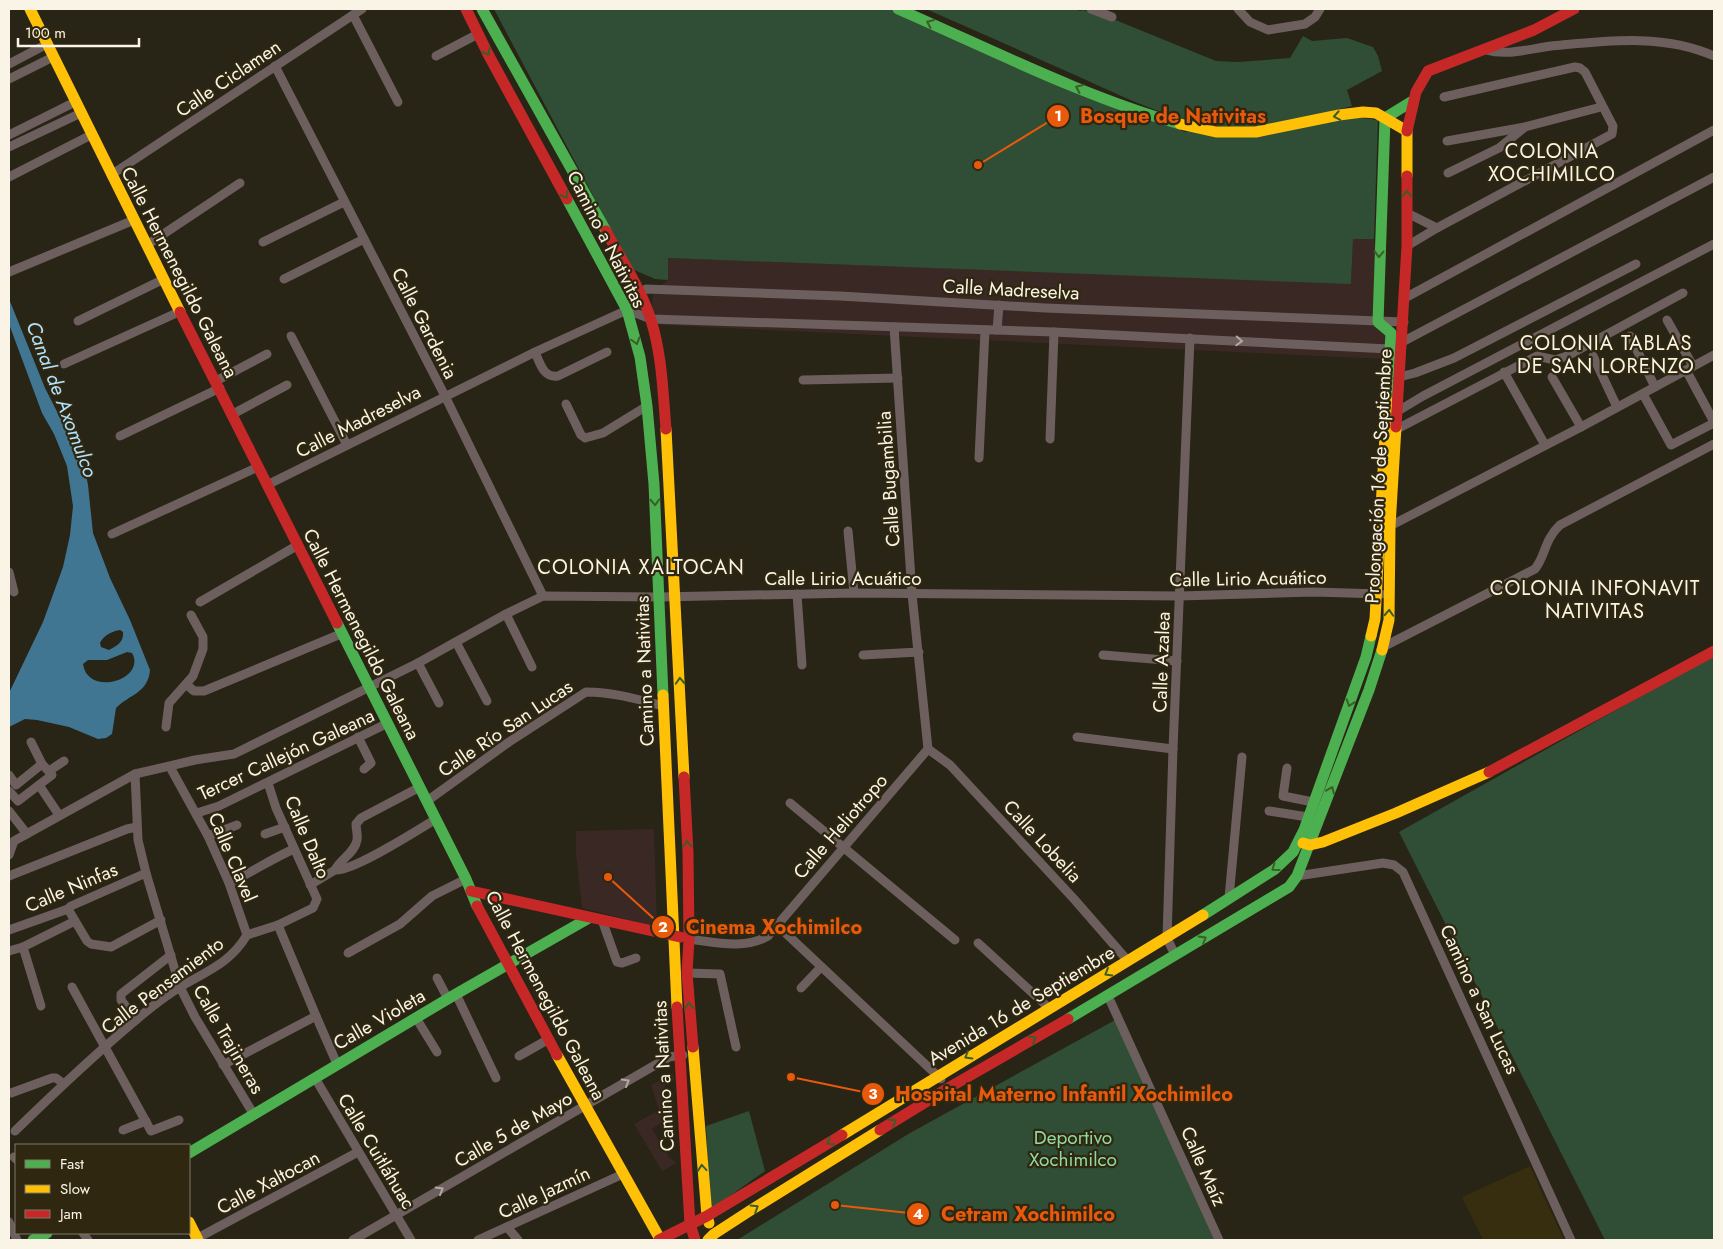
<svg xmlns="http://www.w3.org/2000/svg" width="1723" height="1249" viewBox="0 0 1723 1249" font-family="Jost,sans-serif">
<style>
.commercial{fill:#3a2824}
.built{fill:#372d0f}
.green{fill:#2f4e35}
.water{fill:#417692;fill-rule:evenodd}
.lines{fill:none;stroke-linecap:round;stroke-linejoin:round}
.street{stroke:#6d5f5d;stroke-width:9}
.fast{stroke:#4caf50;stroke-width:11}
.slow{stroke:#ffc107;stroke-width:11}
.jam{stroke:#c62828;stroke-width:11}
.oneway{stroke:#3b5d29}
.oneway2{stroke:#b3aaa1}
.labels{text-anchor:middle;stroke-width:4.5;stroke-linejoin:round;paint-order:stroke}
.street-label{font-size:19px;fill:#f9f4e5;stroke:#2f270f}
.park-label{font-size:19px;fill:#8fdaa1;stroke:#2f270f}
.neighbourhood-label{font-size:20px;letter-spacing:1px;fill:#f9f4e5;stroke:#2f270f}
.water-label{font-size:20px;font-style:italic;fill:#b0e2ff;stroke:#2f270f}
.leader{fill:none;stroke:#e8590c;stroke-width:2}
.callout-dot{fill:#e8590c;stroke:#2f270f;stroke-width:2}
.mark-label{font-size:15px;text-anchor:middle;font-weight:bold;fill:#fff}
.callout-label{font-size:20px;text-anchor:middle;font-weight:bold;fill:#e8590c;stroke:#2f270f;stroke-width:4.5;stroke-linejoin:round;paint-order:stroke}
</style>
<rect width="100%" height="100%" fill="#282416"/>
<!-- commercial -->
<g class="commercial">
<path d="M1353,238L1374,239L1386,330L1384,359L661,325L652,308L653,291L668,280V258L1351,283Z"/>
<path d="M654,829L657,927L582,908L576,854V831Z"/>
<path d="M673,1073L675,1080L665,1085L667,1119L652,1129L669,1157L677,1163L662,1171L634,1124L659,1110L651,1085Z"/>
</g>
<!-- built -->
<path class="built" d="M1530,1166L1564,1240H1483L1462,1197Z"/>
<!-- green -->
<g class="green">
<path d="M494,9H894L1185,132L1355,117L1378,120L1374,239H1353L1351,284L668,258V280L655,279L632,269Z"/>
<path d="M926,9H1075L1080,11L1083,10L1113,19L1216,61L1238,62L1290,58L1303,36L1312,41L1347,38L1373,47L1378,56L1382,71L1347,90L1352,106C1313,115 1273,127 1233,127C1180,126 1122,96 1075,75C1026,53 976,31 926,9Z"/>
<path d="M1714,655V1240H1605L1399,832Z"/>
<path d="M1117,1019L1214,1240H737L910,1133Z"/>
<path d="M749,1111L765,1171L710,1210L706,1126Z"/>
</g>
<!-- water -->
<path class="water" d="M9,299L45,388L84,465L88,485L93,533L110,578L130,620L150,670C148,693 130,694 116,708L112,734L106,738L98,739L69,727L37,720L25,719L9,727V693L43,622L63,567L70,535L73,506L67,466L54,434L42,413L9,324ZM120,630L123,632C124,642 117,646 109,650L101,647L100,643C103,636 112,631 120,630ZM127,652L132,653C147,679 88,698 83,664L88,660H107Z"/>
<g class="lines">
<!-- street -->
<g class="street">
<path d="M1091,9L1112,17"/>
<path d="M1238,9L1250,22L1268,30L1305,24L1315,17L1320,9"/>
<path d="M353,15L398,102"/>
<path d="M1486,50C1507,56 1529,49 1551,46C1605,41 1663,33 1714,56"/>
<path d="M436,56L478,34"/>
<path d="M9,64L47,44"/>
<path d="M275,66L445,396L543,596"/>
<path d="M9,79L53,57"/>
<path d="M9,135L75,102"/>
<path d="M1447,141L1525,127"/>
<path d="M9,147L81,113"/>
<path d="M1448,173L1499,148L1525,127L1601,107"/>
<path d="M111,175L362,9"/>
<path d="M9,177L91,135"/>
<path d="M1407,213L1437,228"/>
<path d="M263,242L344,202"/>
<path d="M147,245L240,183"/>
<path d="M1407,246L1437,228L1612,134L1613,126L1585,72L1580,68L1575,67L1444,97"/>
<path d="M9,272L134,220"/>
<path d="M284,279L364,239"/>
<path d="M1405,298L1714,130"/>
<path d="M627,310L651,319L1054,332L1389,349L1714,177"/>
<path d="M1667,320L1693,366"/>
<path d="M78,321L164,279"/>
<path d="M894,327L912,594L928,749"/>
<path d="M997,330L999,305"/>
<path d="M291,336L347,445"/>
<path d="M1630,336L1655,387"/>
<path d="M535,352C540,363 543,378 558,376L607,352"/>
<path d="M1593,356L1617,407"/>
<path d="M64,364L181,311"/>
<path d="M1686,370L1714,422"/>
<path d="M1504,372L1545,445"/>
<path d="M1399,377L1415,373L1454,358L1636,264"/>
<path d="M1552,377L1581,427"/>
<path d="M803,380L898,378"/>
<path d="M216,381L267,354"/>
<path d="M1643,394L1671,445L1714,423"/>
<path d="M566,404L581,435L585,438L603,433L647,406"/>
<path d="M1398,411L1423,396L1714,244"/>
<path d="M233,414L287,385"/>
<path d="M1397,429L1537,356L1555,360L1567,356L1683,293"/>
<path d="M120,436L220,388"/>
<path d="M1050,439L1054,332"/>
<path d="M979,458L985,330"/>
<path d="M267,485L535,352L627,310L640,293L646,289L840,296L1045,308L1404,322"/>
<path d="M1390,526L1581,427L1714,355"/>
<path d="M848,531L854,593"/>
<path d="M112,534L258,467"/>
<path d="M9,572L14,592"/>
<path d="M797,594L802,665"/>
<path d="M200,602L298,545"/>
<path d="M506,614L532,667"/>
<path d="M456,642L487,701"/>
<path d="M1383,647L1535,569C1546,555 1544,540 1560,525L1714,444"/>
<path d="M863,655L919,652"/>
<path d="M1103,655L1177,661"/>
<path d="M418,663L439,703"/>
<path d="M187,685L194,691H204L343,633"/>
<path d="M166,727L169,703L193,676L203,649V637L191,615"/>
<path d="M358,737L371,763L364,769"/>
<path d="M1077,737L1173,749"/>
<path d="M928,749L950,765L1074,899L1128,961"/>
<path d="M170,767L208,836L229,883L247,935"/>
<path d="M1287,768L1283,796L1313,802"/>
<path d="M49,771L64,761"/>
<path d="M135,774L138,840L146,873L180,987L195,1017L254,1115"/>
<path d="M9,775L16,785L42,764"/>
<path d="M39,785L59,815"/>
<path d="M420,787L361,818L356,824C356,829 358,835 357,840C355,853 340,859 335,870C352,872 418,830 436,819"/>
<path d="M9,791L18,801L52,775L42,764L31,742"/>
<path d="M427,801L509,742L586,692C613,692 637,699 663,706"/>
<path d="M790,803L955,940"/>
<path d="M9,811L27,834"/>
<path d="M1269,811L1308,817"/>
<path d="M197,813L219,806L388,723"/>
<path d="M265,834L285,827"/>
<path d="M208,836L237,825"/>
<path d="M9,855L14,841L135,774L195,760L234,754L418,663L506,614L543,596L659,597L854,593L1180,596L1314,592L1381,594"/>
<path d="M9,876L127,829L137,827"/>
<path d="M1297,876L1383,863L1394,865L1403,872L1571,1240"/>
<path d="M229,883C251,873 271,859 294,849"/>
<path d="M310,885L335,870"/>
<path d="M1229,898L1242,757"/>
<path d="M68,909L87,941L91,944L111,947L161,920"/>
<path d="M602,920L617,962L622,963L636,958"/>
<path d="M278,925L316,1016L337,1064"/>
<path d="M777,925L941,1079"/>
<path d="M9,930L68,909L71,906L146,873"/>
<path d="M689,939C714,942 745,950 768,936L928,749"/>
<path d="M978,943L1049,1008"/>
<path d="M9,951L23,947"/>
<path d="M348,953L400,924L432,896L466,879"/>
<path d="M1175,955L1167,938L1173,749L1190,338"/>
<path d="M687,973L720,974L736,1047"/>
<path d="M437,978L448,999"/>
<path d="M72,987L151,1131L179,1120"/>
<path d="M801,988L821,967"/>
<path d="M456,994L496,1078"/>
<path d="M1108,996L1219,1240"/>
<path d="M41,1006L23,947L75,921"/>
<path d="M416,1018L437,1052"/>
<path d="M136,1020L121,1000V994L171,955"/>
<path d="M519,1056L549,1039"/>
<path d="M223,1065L316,1016"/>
<path d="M315,1078L411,1240"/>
<path d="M11,1093L52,1078H56L64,1084"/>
<path d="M123,1130L146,1121"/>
<path d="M15,1131C54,1093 94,1055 136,1020C150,1008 166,995 182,986C209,970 230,963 247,935L278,925L313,908L317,899L276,808L268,783"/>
<path d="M14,1157L16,1159"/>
<path d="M9,1222L17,1240"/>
<path d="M507,1227L518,1240"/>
<path d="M83,1233L88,1240"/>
<path d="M194,1240L358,1152"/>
<path d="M353,1240L669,1057L683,1055"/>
<path d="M478,1240L623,1174"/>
</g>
<!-- fast -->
<g class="fast">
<path d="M482,9L606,231"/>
<path d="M898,9C990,49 1084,97 1180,124"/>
<path d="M1385,118L1411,102"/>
<path d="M1385,118L1378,322L1391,333L1387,398"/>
<path d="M567,199L627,310L640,357L647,406L654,484L663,695"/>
<path d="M337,623L466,879L477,906"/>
<path d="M1203,915L1275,869L1293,852L1304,830L1366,657L1371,636"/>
<path d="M1068,1019L1289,887L1297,876L1369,690L1382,650"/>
<path d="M189,1153L456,994L589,918"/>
<path d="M33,1240L47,1233"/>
</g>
<!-- slow -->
<g class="slow">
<path d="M30,9L180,312"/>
<path d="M1180,124L1216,132H1256L1339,115L1363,112L1376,113L1407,131V176"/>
<path d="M666,429L684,777"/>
<path d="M1371,636L1375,619L1387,398"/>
<path d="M1382,650L1389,620L1390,526L1396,427"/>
<path d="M663,695L677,1007"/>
<path d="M1303,843L1310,845L1323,842L1396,813L1489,772"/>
<path d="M693,1047L707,1216L709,1223"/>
<path d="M557,1055L660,1239"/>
<path d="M842,1135L1203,915"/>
<path d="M189,1222L198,1240"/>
<path d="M708,1240L714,1234L751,1210L880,1130"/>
</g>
<!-- jam -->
<g class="jam">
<path d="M466,9L488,54L567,199"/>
<path d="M1407,131L1416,92L1428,71L1534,30L1574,9"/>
<path d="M606,231C621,260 641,288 651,320C662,355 663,393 666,429"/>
<path d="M180,312L337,623"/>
<path d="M1396,427L1407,246V176"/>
<path d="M1489,772L1714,651"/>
<path d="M684,777L688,853L689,939L687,973L693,1047"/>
<path d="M471,891L680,937"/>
<path d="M477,906L557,1055"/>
<path d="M677,1007L690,1224L695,1240"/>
<path d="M880,1130L950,1087L1068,1019"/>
<path d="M659,1240L707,1216L842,1135"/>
</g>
</g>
<!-- one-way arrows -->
<defs><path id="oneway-chevron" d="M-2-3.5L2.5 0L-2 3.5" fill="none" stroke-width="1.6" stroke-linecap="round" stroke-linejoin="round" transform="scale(1.25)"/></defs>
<g class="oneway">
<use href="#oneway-chevron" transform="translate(930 23) rotate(-156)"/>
<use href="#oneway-chevron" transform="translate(487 52) rotate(63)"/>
<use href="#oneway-chevron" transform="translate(1079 88) rotate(-156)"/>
<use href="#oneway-chevron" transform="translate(1337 116) rotate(170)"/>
<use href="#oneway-chevron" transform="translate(1407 194) rotate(-90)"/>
<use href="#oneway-chevron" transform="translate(565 195) rotate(61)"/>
<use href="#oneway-chevron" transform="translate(1379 254) rotate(91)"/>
<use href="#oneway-chevron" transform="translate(636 341) rotate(74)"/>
<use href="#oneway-chevron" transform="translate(655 502) rotate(87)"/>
<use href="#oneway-chevron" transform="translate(1389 613) rotate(-87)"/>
<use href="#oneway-chevron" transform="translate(680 681) rotate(-93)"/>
<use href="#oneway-chevron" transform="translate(1350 703) rotate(109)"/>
<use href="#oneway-chevron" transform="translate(1331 790) rotate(-68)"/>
<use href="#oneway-chevron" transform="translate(687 844) rotate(-93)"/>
<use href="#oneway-chevron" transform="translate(1275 868) rotate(144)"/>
<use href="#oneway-chevron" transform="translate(1203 939) rotate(-31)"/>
<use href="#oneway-chevron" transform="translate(1108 973) rotate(150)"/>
<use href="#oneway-chevron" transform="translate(689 1006) rotate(-94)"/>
<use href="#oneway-chevron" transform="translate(1033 1039) rotate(-30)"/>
<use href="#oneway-chevron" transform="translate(968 1056) rotate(149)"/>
<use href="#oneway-chevron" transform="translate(893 1122) rotate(-32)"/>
<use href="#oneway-chevron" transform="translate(830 1142) rotate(149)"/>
<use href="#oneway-chevron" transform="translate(702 1168) rotate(-95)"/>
<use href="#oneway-chevron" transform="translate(755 1208) rotate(-32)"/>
</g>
<g class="oneway2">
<use href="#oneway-chevron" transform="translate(1239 341) rotate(3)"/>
<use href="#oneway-chevron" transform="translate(626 1082) rotate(-30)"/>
<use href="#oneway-chevron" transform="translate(440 1190) rotate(-30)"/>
</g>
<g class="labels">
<!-- street labels -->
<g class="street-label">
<text transform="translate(228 78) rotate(-34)" y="7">Calle Ciclamen</text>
<text transform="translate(607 239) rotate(63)" y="7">Camino a Nativitas</text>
<text transform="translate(180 272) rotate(63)" y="7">Calle Hermenegildo Galeana</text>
<text transform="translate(1011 289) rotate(3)" y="7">Calle Madreselva</text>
<text transform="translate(425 323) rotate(63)" y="7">Calle Gardenia</text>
<text transform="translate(358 421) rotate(-27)" y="7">Calle Madreselva</text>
<text transform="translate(1378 476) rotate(-87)" y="7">Prolongación 16 de Septiembre</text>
<text transform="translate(888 479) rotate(-94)" y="7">Calle Bugambilia</text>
<text x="843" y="585">Calle Lirio Acuático</text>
<text transform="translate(1248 578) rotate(-1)" y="7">Calle Lirio Acuático</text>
<text transform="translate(362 634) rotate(63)" y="7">Calle Hermenegildo Galeana</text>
<text transform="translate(1161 662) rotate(-88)" y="7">Calle Azalea</text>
<text transform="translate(644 671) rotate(-92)" y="7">Camino a Nativitas</text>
<text transform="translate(505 728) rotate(-34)" y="7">Calle Río San Lucas</text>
<text transform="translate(286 754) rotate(-25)" y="7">Tercer Callejón Galeana</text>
<text transform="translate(840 826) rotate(-49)" y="7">Calle Heliotropo</text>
<text transform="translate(308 837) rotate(67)" y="7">Calle Dalto</text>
<text transform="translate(1043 841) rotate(47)" y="7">Calle Lobelia</text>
<text transform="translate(233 857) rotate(67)" y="7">Calle Clavel</text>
<text transform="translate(71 887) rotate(-23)" y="7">Calle Ninfas</text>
<text transform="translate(162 985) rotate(-37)" y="7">Calle Pensamiento</text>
<text transform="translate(546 995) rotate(62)" y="7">Calle Hermenegildo Galeana</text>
<text transform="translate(1480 999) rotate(65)" y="7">Camino a San Lucas</text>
<text transform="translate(1021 1005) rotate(-31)" y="7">Avenida 16 de Septiembre</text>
<text transform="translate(379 1019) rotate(-30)" y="7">Calle Violeta</text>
<text transform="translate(229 1039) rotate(60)" y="7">Calle Trajineras</text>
<text transform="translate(663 1076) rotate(-93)" y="7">Camino a Nativitas</text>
<text transform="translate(513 1129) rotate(-30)" y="7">Calle 5 de Mayo</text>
<text transform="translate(377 1151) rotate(59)" y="7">Calle Cuitláhuac</text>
<text transform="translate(1204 1166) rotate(66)" y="7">Calle Maíz</text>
<text transform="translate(268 1182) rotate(-28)" y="7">Calle Xaltocan</text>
<text transform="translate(544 1192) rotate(-25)" y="7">Calle Jazmín</text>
</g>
<!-- park labels -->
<g class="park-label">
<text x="1073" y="1144">Deportivo<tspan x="1073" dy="22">Xochimilco</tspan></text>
</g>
<!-- neighbourhood labels -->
<g class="neighbourhood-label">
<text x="1552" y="158">COLONIA<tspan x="1552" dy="23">XOCHIMILCO</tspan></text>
<text x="1606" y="350">COLONIA TABLAS<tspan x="1606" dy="23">DE SAN LORENZO</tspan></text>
<text x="641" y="574">COLONIA XALTOCAN</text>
<text x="1595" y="595">COLONIA INFONAVIT<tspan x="1595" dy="23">NATIVITAS</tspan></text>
</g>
<!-- water labels -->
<g class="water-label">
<text transform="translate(62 399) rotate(69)" y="7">Canal de Axomulco</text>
</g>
</g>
<!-- callouts -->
<path class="leader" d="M978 165L1058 116M608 877L663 927M791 1077L873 1094M835 1205L918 1214"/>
<g class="callout-dot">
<circle cx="978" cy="165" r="5"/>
<circle cx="608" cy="877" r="5"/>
<circle cx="791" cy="1077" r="5"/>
<circle cx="835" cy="1205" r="5"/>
<circle cx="1058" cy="116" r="12"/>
<circle cx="663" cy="927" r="12"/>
<circle cx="873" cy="1094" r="12"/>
<circle cx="918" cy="1214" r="12"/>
</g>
<g class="mark-label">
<text x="1058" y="121">1</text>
<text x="663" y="932">2</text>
<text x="873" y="1099">3</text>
<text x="918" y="1219">4</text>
</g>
<g class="callout-label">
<text x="1173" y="123">Bosque de Nativitas</text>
<text x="774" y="934">Cinema Xochimilco</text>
<text x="1064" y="1101">Hospital Materno Infantil Xochimilco</text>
<text x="1028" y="1221">Cetram Xochimilco</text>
</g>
<!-- border -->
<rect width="1723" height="1249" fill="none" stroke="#f9f4e5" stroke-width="20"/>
<!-- legend -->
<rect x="15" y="1144" width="175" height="90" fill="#2f270f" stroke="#807965"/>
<rect x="25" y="1160" width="25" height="8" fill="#4caf50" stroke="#807965"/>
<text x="60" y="1169" font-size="15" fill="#f9f4e5">Fast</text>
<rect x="25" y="1185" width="25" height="8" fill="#ffc107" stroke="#807965"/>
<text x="60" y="1194" font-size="15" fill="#f9f4e5">Slow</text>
<rect x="25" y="1210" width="25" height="8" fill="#c62828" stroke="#807965"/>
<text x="60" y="1219" font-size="15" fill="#f9f4e5">Jam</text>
<!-- scale -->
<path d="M18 38v8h121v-8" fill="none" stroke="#f9f4e5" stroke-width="2.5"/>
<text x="25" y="38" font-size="15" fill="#f9f4e5" stroke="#2f270f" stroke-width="4" paint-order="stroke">100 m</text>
</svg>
